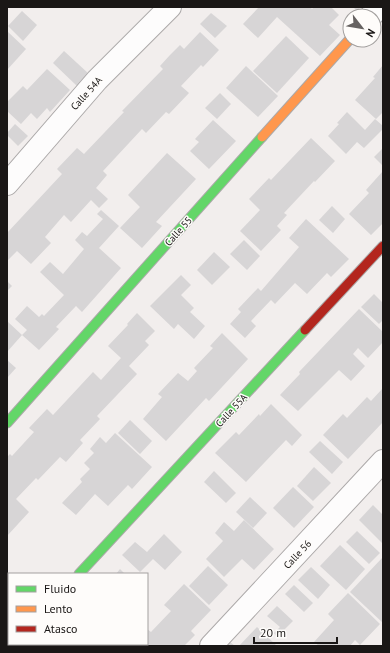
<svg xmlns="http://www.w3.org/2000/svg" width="390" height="653" viewBox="0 0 390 653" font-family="'PT Sans',sans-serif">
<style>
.building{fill:#d7d5d6}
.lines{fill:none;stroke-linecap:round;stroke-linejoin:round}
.street-casing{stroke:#aca9a9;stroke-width:24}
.fast-casing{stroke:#aca9a9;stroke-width:11}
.slow-casing{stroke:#aca9a9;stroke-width:11}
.jam-casing{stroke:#aca9a9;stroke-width:11}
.street{stroke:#fdfcfc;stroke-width:22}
.fast{stroke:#63d668;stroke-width:9}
.slow{stroke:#ff974d;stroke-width:9}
.jam{stroke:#b3261e;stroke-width:9}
.labels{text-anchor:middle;stroke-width:3;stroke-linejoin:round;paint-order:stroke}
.street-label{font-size:10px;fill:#1a1716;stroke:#fefcfa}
</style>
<rect width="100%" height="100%" fill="#f2eeed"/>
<!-- building -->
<g class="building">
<path d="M259,7H310L312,9L314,7H331L339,15L329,25L340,35L320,56L277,17L258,38L243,24Z"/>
<path d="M353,7H361L357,11Z"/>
<path d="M22,11L37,25L23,41L8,26Z"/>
<path d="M211,13L227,26L215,38L200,24Z"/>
<path d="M7,31L26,49L7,70Z"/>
<path d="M200,32L219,50L203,67L201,65L181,86L189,93L169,114L166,112L146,133L142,129L103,171L107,175L96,188L108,199L99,208L91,200L71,222L64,215L45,237L51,243L31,264L17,251L7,261V233L62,174L57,169L77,148L84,154L124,112L122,111L163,69L160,66L170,55L180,45L184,49Z"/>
<path d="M286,36L309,58L277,93L253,71Z"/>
<path d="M64,51L89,74L77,86L53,63Z"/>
<path d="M383,65V112L376,119L355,100L375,78L373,77Z"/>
<path d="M246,66L278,96L258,117L226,88Z"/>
<path d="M47,69L70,90L50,112L47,108L37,119L31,113L21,124L7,111V102L23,86L27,90Z"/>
<path d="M220,93L231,104L217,119L205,108Z"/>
<path d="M347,112L365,130L375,119L383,126V129L364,148L357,142L346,154L328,136L339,124L337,123Z"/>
<path d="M213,120L236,141L209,169L190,151L199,142L195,139Z"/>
<path d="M15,124L28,136L18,146L7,135V133Z"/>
<path d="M311,138L335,161L315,182L314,181L284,213L287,215L277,226L281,230L261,251L240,231L260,210L249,199L269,178L271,180Z"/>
<path d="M383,148V166L374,157Z"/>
<path d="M167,153L196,179L156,222L162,226L142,248L120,228L140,207L128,195Z"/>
<path d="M383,171V223L371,235L349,214L369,193L366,190Z"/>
<path d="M332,206L345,219L333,233L319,220Z"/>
<path d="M101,210L119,226L99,248L121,268L82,312L76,306L56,327L59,329L39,350L22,335L27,330L15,319L27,306L39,317L42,314L44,316L64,295L40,272L50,262L63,274L84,249L75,240L82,232L87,236L103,219L97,214Z"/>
<path d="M306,219L349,259L331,277L327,273L307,294L295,283L275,304L271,300L251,321L256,326L245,338L230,324L241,312L238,309L258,288L261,291L299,247L289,238Z"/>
<path d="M244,240L260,256L247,270L230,254Z"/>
<path d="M214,252L230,267L212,285L197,270Z"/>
<path d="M181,275L191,285L181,295L194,308L190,312L205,326L194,339L178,324L174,329L150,306Z"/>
<path d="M7,281L12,286L7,291Z"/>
<path d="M374,294L383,303V320L379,324L361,307Z"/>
<path d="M359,309L383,332V342L368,358L358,348L353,354L365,366L351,381L339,370L298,411L280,395L300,374L299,372Z"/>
<path d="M137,313L155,331L145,341L149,345L129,366L137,374L97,416L100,419L80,440L83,443L66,462L60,457L38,480L36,478L16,499L29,512L7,536V457L10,454L12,456L34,432L29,428L47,409L53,415L93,372L101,380L121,358L108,346L128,325L127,324Z"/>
<path d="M7,321L22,335L7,352Z"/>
<path d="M222,333L248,359L209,401L206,398L166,441L143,419L162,397L158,394L178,373L188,381L197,371L194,368L213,348L210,346Z"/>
<path d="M7,360L16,368L7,378Z"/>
<path d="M383,388V422L348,459L323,435L343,414L347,418L367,397L371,401Z"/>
<path d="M271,404L302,435L292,446L286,440L246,482L215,453L236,432L239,435L259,414L260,416Z"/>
<path d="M130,420L152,441L140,454L118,433Z"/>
<path d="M115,433L152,467L132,489L128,485L108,506L95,494L76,515L62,503L82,482L80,479L90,469L84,463L94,453L90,449L100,437L106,443Z"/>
<path d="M320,441L343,462L332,474L309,452Z"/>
<path d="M314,467L331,483L313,501L297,486Z"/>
<path d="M214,471L236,493L226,503L204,482Z"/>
<path d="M293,487L314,507L294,528L273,508Z"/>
<path d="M250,497L267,513L253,528L236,512Z"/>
<path d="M373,505L383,515V544L359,520Z"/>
<path d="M244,520L274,549L254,570L242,559L224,577L206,559L223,541L215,533L224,522L234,531Z"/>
<path d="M357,531L380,553L369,564L346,542Z"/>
<path d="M164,534L182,552L165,570L153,559L140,572L122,555L135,542L147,552Z"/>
<path d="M340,545L365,569L346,590L320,566Z"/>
<path d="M383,557V623L350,592Z"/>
<path d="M208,566L228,585L209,605L189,586Z"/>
<path d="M311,567L330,585L318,599L298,580Z"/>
<path d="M120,569L125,574H116Z"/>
<path d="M184,584L211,610L191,631L195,635L184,646H143L141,644H147V629L151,632L171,611L164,605Z"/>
<path d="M294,585L313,603L304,612L285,594Z"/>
<path d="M348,593L380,624L360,645L355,640L350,646H319L314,642L334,620L328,614Z"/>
<path d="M277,606L293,621L277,637L274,633L280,627L267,616Z"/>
<path d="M7,622L9,624V636L7,638Z"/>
<path d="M257,627L277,646H239Z"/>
<path d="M230,642L235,646H226Z"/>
<path d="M109,644H121L123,646H107Z"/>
</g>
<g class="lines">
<!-- street casing -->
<g class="street-casing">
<g id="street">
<path d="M371,16L379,7"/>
<path d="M7,184L97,80L170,7"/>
<path d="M7,590L9,592"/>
<path d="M57,644L59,646"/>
<path d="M12,646L13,644"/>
<path d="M211,646L383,461"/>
</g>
</g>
<!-- fast casing -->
<g class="fast-casing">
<g id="fast">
<path d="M7,423L262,137"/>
<path d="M79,574L305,330"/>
</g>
</g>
<!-- slow casing -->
<g class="slow-casing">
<path id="slow" d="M262,137L350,39"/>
</g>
<!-- jam casing -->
<g class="jam-casing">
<path id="jam" d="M305,330L383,246"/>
</g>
<!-- street -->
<use href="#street" class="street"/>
<!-- fast -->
<use href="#fast" class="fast"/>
<!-- slow -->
<use href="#slow" class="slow"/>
<!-- jam -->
<use href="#jam" class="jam"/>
</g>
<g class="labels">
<!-- street labels -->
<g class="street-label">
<text transform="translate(86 93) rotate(-48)" y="4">Calle 54A</text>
<text transform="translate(178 231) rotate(-48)" y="4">Calle 55</text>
<text transform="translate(231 410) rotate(-47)" y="4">Calle 55A</text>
<text transform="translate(297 554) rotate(-47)" y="4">Calle 56</text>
</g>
</g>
<!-- border -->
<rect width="390" height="653" fill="none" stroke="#1a1716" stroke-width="16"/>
<!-- legend -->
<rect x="8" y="573" width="140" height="72" fill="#fefcfa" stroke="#a3a09f"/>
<rect x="16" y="586" width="20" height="6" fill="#63d668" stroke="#a3a09f"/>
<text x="44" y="593" font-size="12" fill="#1a1716">Fluido</text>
<rect x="16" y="606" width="20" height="6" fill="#ff974d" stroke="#a3a09f"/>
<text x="44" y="613" font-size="12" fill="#1a1716">Lento</text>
<rect x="16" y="626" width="20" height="6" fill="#b3261e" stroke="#a3a09f"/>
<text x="44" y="633" font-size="12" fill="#1a1716">Atasco</text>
<!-- north arrow -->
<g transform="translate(362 28) rotate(121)"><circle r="19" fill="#fefcfa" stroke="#a3a09f"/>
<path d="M0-3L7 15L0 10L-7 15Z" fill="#666261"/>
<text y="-6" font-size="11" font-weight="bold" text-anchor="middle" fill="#1a1716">N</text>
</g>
<!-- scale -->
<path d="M254 637v6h83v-6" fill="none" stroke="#1a1716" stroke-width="2"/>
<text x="260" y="637" font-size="12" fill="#1a1716" stroke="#fefcfa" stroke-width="3" paint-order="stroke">20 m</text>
</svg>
